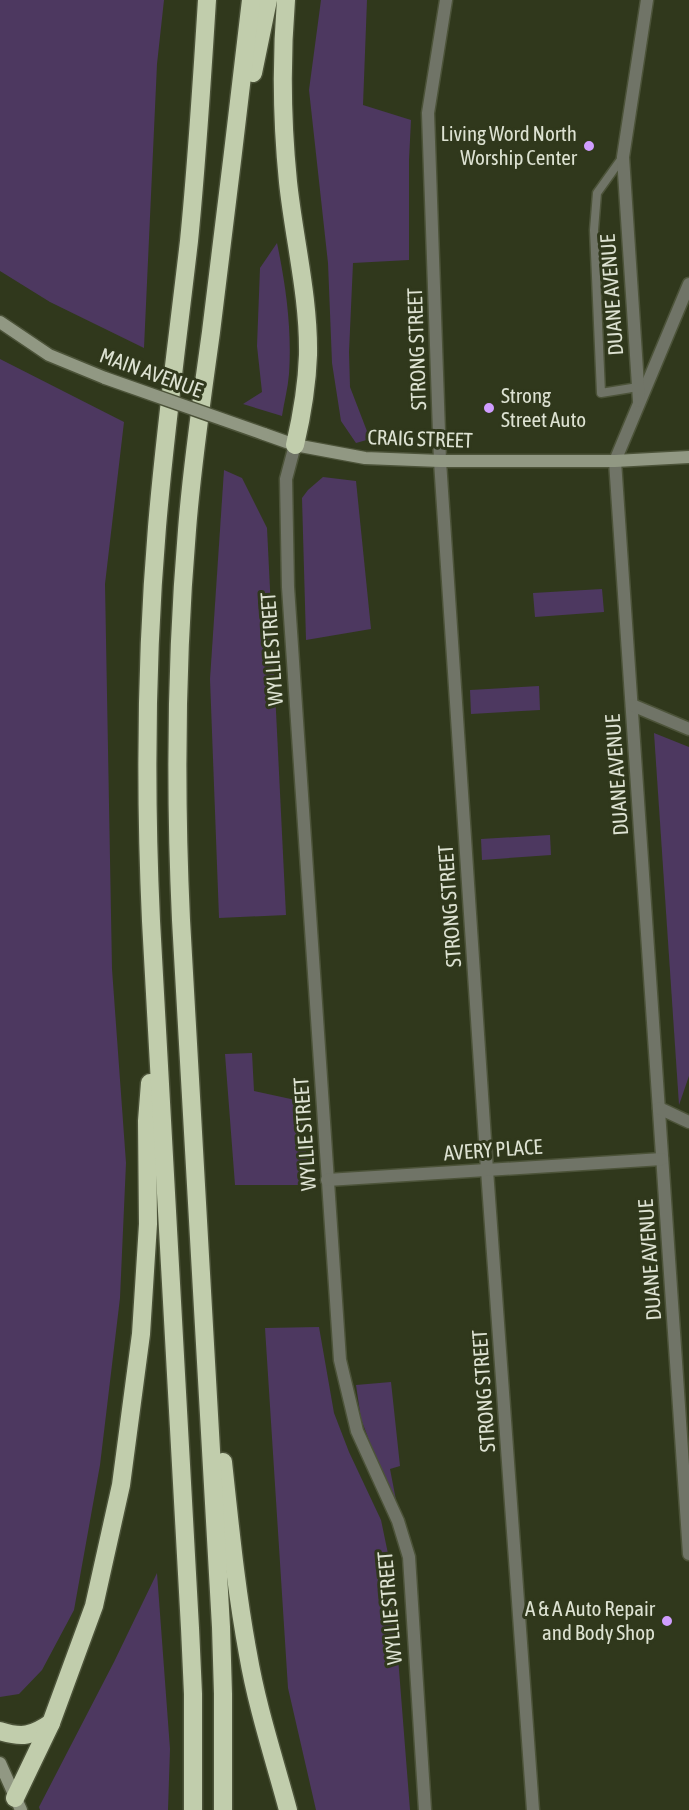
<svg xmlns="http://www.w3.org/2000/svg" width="689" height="1810" viewBox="0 0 689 1810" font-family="'Asap Condensed',sans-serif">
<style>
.green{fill:#4d3860}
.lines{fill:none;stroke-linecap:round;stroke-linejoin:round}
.lane-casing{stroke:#4c5339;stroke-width:11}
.street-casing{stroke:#4c5339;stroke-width:15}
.secondary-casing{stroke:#4c5339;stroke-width:15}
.highway-casing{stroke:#4c5339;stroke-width:21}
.lane{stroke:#707467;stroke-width:8}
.street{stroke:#707467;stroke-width:12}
.secondary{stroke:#919883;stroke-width:12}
.highway{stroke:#c1cdac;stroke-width:18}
.secondary-bridge-casing{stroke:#4c5339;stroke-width:15;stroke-linecap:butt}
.secondary-bridge{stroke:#919883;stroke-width:12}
.poi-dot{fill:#d09dff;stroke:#30381c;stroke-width:2}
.labels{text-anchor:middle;stroke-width:6;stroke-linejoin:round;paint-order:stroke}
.poi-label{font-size:21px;fill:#dde2d2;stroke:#30381c;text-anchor:end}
.street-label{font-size:21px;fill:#dde2d2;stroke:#30381c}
</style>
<rect width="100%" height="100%" fill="#30381c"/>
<!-- green -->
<g class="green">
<path d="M0,0H164L157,64L144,348L50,302L0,271Z"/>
<path d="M321,0H367L363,105L411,120L409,160V260L353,263L349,352L350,387L370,439L356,443L341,421L332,363L328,263L309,90Z"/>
<path d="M277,243C286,286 292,330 289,374C288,388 284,402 282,416L243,404L262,392L257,346L260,268Z"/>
<path d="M0,359L124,422L105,584L112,969L126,1163L120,1298L100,1465L74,1610L42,1670L19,1694L0,1697Z"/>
<path d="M224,470L242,478L267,528L286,915L219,918L210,679Z"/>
<path d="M323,477L356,481L371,629L306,640L302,498L308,490Z"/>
<path d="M602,589L604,612L535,617L533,593Z"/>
<path d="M539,686L540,710L471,714L470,690Z"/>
<path d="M654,733L689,747V1076L679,1105Z"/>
<path d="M550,835L551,855L482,860L481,839Z"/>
<path d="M252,1053L254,1091L300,1101L310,1185H235L225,1054Z"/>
<path d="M319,1327L334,1413L349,1452L381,1520L391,1568L410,1810H316L288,1688L265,1328Z"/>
<path d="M391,1382L400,1466L390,1469L396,1500L375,1456L361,1419L356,1385Z"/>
<path d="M157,1573L170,1749L168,1810H40L39,1807L114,1662Z"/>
</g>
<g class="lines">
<!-- lane casing -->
<g class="lane-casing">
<path id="lane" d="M622,158L597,193L594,230L601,393L638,387"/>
</g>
<!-- street casing -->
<g class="street-casing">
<g id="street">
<path d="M446,0L428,113L440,461L487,1170L533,1810"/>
<path d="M689,284L615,461L689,1554"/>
<path d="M639,401L623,157L647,0"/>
<path d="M295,445L286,479L288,587L340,1360L357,1431L398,1521L409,1557L425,1810"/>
<path d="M632,705L689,729"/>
<path d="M659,1108L689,1122"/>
<path d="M327,1180L662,1159"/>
</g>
</g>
<!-- secondary casing -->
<g class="secondary-casing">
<g id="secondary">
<path d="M0,322L49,355L105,378"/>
<path d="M264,434L295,445L365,458L440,461H615L689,457"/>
<path d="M0,1763L21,1810"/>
</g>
</g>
<!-- highway casing -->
<g class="highway-casing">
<g id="highway">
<path d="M286,0C281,61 282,122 288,182C294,239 309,297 308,355C307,385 302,415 295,445"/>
<path d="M253,73L268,0"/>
<path d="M223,1462C230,1526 236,1590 248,1654C257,1707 274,1758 288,1810"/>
<path d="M0,1731C22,1738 32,1736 51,1723"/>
<path d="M15,1798L51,1723L94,1606L121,1485L141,1334L148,1224L147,1121L150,1083"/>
<path d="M193,1810V1694L190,1628L151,921C145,790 146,658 157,527C165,431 178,336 189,241C197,161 202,80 207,0"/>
<path d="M223,1810V1694L221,1627L181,920C175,790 176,660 187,530C192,464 202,398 211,332C225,221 238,111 251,0"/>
</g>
</g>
<!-- lane -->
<use href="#lane" class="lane"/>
<!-- street -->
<use href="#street" class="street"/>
<!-- secondary -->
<use href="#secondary" class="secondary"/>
<!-- highway -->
<use href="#highway" class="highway"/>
<!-- secondary-bridge casing -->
<g class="secondary-bridge-casing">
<path id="secondary-bridge" d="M105,378L264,434"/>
</g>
<!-- secondary-bridge -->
<use href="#secondary-bridge" class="secondary-bridge"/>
</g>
<!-- markers -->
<g class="poi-dot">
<circle cx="589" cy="146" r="6"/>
<circle cx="489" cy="408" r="6"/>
<circle cx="667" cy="1621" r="6"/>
</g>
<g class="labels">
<!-- poi labels -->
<g class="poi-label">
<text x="577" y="141">Living Word North<tspan x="577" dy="24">Worship Center</tspan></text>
<text x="501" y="403" text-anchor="start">Strong<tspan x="501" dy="24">Street Auto</tspan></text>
<text x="655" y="1616">A &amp; A Auto Repair<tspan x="655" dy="24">and Body Shop</tspan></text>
</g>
<!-- street labels -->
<g class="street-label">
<text transform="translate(612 295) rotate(-94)" y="7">DUANE AVENUE</text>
<text transform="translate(417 349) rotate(-92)" y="7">STRONG STREET</text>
<text transform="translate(151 373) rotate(20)" y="7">MAIN AVENUE</text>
<text transform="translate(420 439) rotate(2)" y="7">CRAIG STREET</text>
<text transform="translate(272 649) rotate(-94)" y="7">WYLLIE STREET</text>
<text transform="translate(617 775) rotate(-94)" y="7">DUANE AVENUE</text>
<text transform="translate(450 906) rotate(-94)" y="7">STRONG STREET</text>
<text transform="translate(305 1134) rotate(-94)" y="7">WYLLIE STREET</text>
<text transform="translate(493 1150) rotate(-4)" y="7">AVERY PLACE</text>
<text transform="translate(650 1260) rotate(-94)" y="7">DUANE AVENUE</text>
<text transform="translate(484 1391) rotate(-94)" y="7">STRONG STREET</text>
<text transform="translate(390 1608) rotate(-95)" y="7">WYLLIE STREET</text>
</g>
</g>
</svg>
